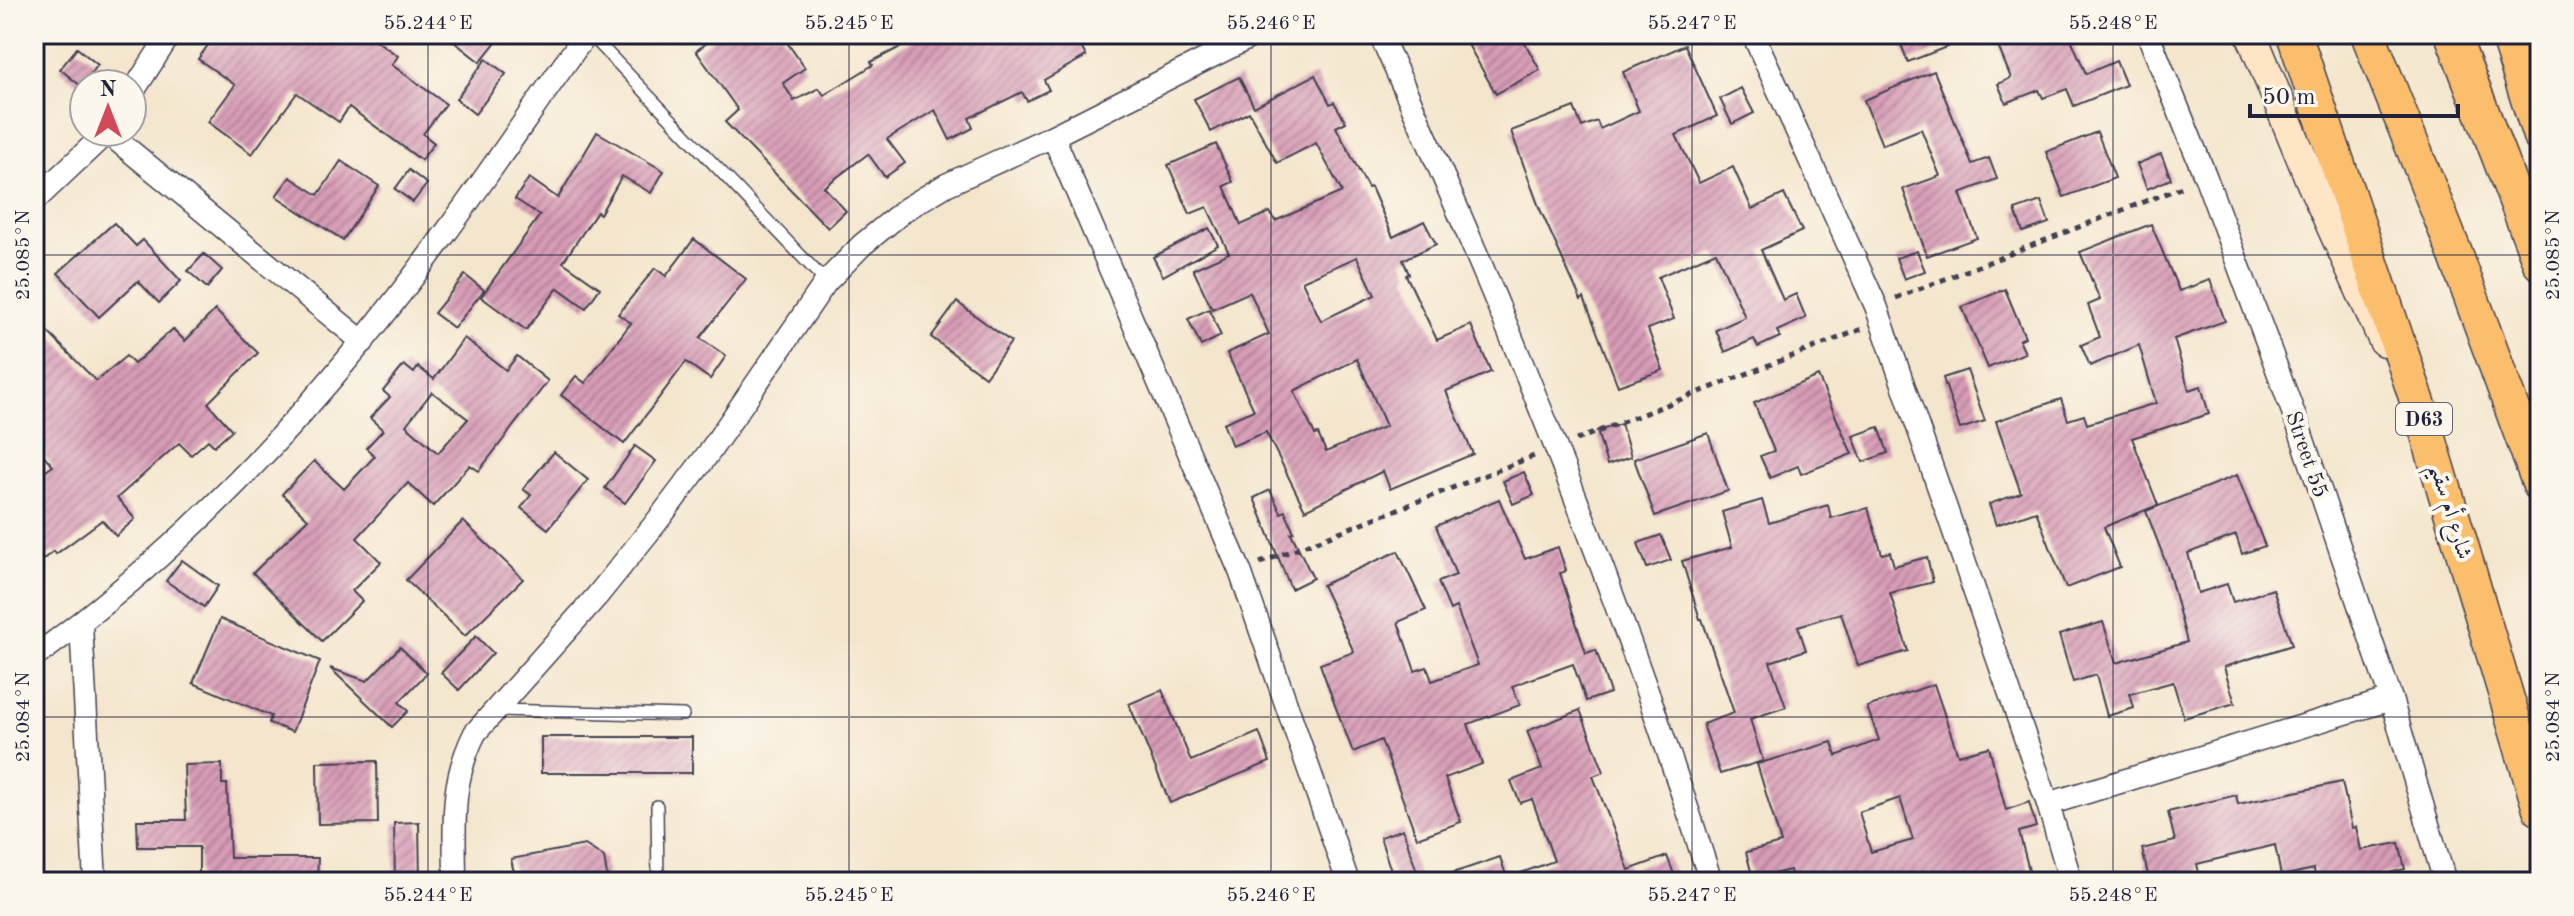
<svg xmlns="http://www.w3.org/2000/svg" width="2574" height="916" viewBox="0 0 2574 916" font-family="'Old Standard TT',Amiri,serif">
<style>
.building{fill:url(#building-hatch);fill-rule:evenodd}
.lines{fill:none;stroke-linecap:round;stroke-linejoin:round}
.service-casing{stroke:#423f51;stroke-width:14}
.minor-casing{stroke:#423f51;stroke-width:25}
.secondary-casing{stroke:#423f51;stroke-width:33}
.primary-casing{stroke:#423f51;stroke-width:37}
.path{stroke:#423f51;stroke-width:5;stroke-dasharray:6 6;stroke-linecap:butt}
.service{stroke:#fff;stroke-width:11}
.minor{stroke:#fff;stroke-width:22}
.secondary{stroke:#fde5c5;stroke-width:30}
.primary{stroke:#fabe6d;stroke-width:34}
.ticks{fill:none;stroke:#22223b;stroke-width:2;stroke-opacity:0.45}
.labels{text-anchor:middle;stroke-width:8;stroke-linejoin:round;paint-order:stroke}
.shield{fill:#fbf7ec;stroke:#636270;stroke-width:2}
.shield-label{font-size:20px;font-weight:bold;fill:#22223b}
.street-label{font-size:22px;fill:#22223b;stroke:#fbf7ec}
.neatline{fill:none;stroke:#22223b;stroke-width:3}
.ticks-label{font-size:20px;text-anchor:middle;fill:#22223b}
</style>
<defs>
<pattern id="building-hatch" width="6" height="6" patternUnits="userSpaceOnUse" patternTransform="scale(2)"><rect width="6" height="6" fill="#d79bb6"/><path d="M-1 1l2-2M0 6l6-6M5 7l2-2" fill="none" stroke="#ae7e95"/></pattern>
</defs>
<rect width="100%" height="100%" fill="#fbf7ec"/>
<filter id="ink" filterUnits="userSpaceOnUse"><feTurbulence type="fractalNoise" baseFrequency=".0125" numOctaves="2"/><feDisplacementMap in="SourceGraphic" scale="16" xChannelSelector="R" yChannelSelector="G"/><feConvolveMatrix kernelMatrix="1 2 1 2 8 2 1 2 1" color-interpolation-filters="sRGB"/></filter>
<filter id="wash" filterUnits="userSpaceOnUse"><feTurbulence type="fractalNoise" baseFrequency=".006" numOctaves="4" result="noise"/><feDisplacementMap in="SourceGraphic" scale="32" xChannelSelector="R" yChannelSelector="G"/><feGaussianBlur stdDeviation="1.8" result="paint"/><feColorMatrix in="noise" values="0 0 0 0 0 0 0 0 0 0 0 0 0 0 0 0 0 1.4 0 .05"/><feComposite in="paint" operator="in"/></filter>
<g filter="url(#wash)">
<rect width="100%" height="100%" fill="#f4e6cd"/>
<g id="blocks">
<!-- building -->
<g class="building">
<path d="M216,34H367L398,56L392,65L446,104L423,134L434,143L421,160L349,107L339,122L297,93L252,154L208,122L235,85L198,59Z"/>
<path d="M444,34H502L480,62Z"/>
<path d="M719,34H781L805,68L783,83L794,101L819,88L824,95L873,65L871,62L926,34H1074L1086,56L1044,80L1049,90L1027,101L1022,92L969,118L973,128L950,140L935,110L887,139L905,163L885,177L868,154L824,187L846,211L828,228L725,122L738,110L696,51Z"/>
<path d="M1462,34H1520L1540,70L1496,94Z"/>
<path d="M1897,34H1975V36L1908,62Z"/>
<path d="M1993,34H2069L2086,74L2116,61L2126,85L2074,106L2067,89L2043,98L2039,90L2006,103L1998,84L2011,78Z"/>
<path d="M1685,45L1717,116L1676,135L1699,183L1733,167L1752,209L1784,194L1802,231L1761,250L1783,300L1796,294L1806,318L1777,331L1780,337L1758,347L1754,339L1725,352L1716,330L1745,317L1716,252L1658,277L1674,319L1648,329L1663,370L1618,386L1584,298L1581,300L1539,207L1511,131L1574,107L1582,127L1597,121L1600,129L1639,111L1623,72Z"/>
<path d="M77,48L98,65L81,86L60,69Z"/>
<path d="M486,59L506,74L475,114L456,99Z"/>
<path d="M1934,71L1972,164L1989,158L1997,179L1960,193L1977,238L1927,256L1903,189L1940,176L1921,129L1882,145L1864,100Z"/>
<path d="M1315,75L1330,104L1334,102L1346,122L1336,127L1368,188L1371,187L1393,237L1424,221L1436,244L1403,260L1409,274L1406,275L1437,340L1471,325L1491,372L1446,391L1473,454L1390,489L1383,471L1305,510L1266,432L1232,446L1223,423L1254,410L1227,353L1269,334L1250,292L1212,309L1193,269L1229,253L1207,207L1190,214L1168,165L1216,144L1233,182L1224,186L1241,225L1270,212L1275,221L1342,192L1316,143L1277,163L1249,112L1211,132L1194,99L1239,77L1254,107ZM1357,257L1375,295L1321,321L1302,281ZM1357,359L1386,426L1326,452L1318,434L1315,435L1294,391Z"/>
<path d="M1741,88L1754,113L1732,124L1720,99Z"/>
<path d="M597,132L664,171L651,193L622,176L600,214L597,212L563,262L600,288L586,308L558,288L526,330L481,297L540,215L515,199L529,178L558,198Z"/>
<path d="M2097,132L2115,178L2064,197L2046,152Z"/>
<path d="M2161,154L2171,179L2147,189L2137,164Z"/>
<path d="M341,161L379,186L343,240L276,196L290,177L318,195Z"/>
<path d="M409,170L427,184L413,202L395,189Z"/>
<path d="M2041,201L2049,223L2023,232L2015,210Z"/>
<path d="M114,223L136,246L143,240L181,281L159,303L138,281L99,317L58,273Z"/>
<path d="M2151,224L2179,291L2210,280L2225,321L2174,339L2189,390L2201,386L2209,414L2132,438L2158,505L2104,527L2120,567L2066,588L2036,511L1996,525L1989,504L2021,493L1996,421L2061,399L2068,420L2084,415L2087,424L2156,403L2139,345L2090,366L2081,345L2100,337L2088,305L2100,300L2080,252Z"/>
<path d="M1209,228L1218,245L1163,276L1153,257Z"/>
<path d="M694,239L746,279L700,338L726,356L710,379L686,362L624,444L561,395L576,376L585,383L631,323L618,314L655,268L666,276Z"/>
<path d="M1917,251L1925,271L1904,279L1896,258Z"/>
<path d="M204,254L222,270L207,288L188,271Z"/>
<path d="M465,275L484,290L454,328L434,313Z"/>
<path d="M2005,289L2025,337L2019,340L2025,353L1988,368L1962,307Z"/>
<path d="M957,302L1011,342L985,377L931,337Z"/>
<path d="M1209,309L1221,336L1201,346L1188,319Z"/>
<path d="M215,310L258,353L208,403L232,430L214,446L208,440L191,455L179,443L117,498L135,519L116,536L102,520L56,554L54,551L34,566V479L53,466L34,444V318L96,381L126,356L134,364L173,329L185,341Z"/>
<path d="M464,338L506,370L517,356L548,381L479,471L470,465L433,506L408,483L357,538L381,562L352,591L362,601L322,641L253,573L308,519L282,494L314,461L344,489L375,456L366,448L383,430L370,418L390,397L383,391L404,365L414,373L418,367L434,379ZM432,392L468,419L438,453L406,425Z"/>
<path d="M1967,370L1985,421L1960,429L1943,378Z"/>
<path d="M1818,376L1852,454L1801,474L1798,466L1770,478L1760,456L1774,451L1754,403Z"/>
<path d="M1621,424L1631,457L1607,465L1597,431Z"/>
<path d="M1879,427L1888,453L1863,462L1853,436Z"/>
<path d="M1708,433L1728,491L1655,516L1634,459Z"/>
<path d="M635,446L656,461L625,503L605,488Z"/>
<path d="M554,452L588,480L548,529L521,508L531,495L523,489Z"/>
<path d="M1524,472L1534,495L1513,504L1503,481Z"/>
<path d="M2237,475L2265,546L2242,554L2236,535L2188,553L2198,593L2227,584L2233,602L2273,589L2292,645L2224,667L2235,703L2184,718L2173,682L2130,694L2134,708L2107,716L2096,675L2073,682L2059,635L2103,622L2116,663L2187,642L2167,566L2146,511Z"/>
<path d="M1270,490L1281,513L1285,511L1294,532L1291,533L1313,578L1291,589L1254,498Z"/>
<path d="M1499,499L1525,559L1558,547L1566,571L1560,573L1586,653L1596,650L1610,693L1586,701L1573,664L1512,686L1520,705L1468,724L1482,764L1445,778L1461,822L1417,838L1381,740L1353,752L1336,708L1320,664L1354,652L1322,585L1398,551L1426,610L1398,622L1415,671L1427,667L1432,681L1478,665L1456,607L1450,610L1438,582L1456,575L1436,526Z"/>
<path d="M1762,500L1769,523L1828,505L1831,518L1868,508L1882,554L1890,552L1894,566L1927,557L1933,582L1890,593L1908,651L1858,666L1841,613L1798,626L1806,650L1770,662L1786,707L1750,719L1763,761L1720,774L1703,724L1734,713L1702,619H1700L1682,561L1732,547L1722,512Z"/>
<path d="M463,521L523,579L465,636L406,580Z"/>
<path d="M1661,535L1671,560L1647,568L1638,543Z"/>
<path d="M182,560L218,586L204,607L166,581Z"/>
<path d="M220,619L320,661L292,732L269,723L271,716L193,683Z"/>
<path d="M476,636L493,653L459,690L441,673Z"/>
<path d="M400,647L427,673L399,702L408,711L392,727L330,668L367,681Z"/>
<path d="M1934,684L1958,755L1989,747L2006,810L2029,802L2036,827L2019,832L2032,882H1793L1790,870L1753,879L1746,852L1781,843L1757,764L1832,742L1836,756L1879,740L1867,707ZM1900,798L1913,840L1871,852L1859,812Z"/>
<path d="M1162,690L1191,761L1259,732L1270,762L1170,803L1129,704Z"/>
<path d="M1580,710L1604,772L1593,776L1629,870L1667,856L1677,882H1438V878L1500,857L1507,878L1554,861L1532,799L1520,803L1511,781L1542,769L1527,731Z"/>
<rect x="541" y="737" width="151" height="36"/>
<path d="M377,761L378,823L318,824L317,762Z"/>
<path d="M222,764V784H227L230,858H318L317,880L199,882V847H138L137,820H186L184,765Z"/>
<path d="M2342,782L2352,828L2356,827L2361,850L2399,843L2405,869L2378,876L2379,882H2316L2314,869L2281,876L2275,845L2197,864L2201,882H2165L2164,875L2149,879L2142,849L2175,841L2168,812L2236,795L2238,804Z"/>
<path d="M419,822L420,882H395L394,823Z"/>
<path d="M1403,829L1414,863L1421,882H1396L1388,862L1380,837Z"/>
<path d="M585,845L604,857L608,882H516L511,859Z"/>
</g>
</g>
</g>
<g filter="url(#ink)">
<use href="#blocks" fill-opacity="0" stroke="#423f51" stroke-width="2"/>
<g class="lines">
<!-- service casing -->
<g class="service-casing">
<g id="service">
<path d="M590,34L826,282"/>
<path d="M498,710L683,715"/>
<path d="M657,806L658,882"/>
</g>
</g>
<!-- minor casing -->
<g class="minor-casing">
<g id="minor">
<path d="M1380,34C1505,310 1620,593 1711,882"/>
<path d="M1753,34L1876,306L2048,804L2071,882"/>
<path d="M2148,34L2206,178L2299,428L2391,699L2445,882"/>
<path d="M132,93L170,34"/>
<path d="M1053,136L1240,571L1348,882"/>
<path d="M34,201L107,132L363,342"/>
<path d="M81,624L95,882"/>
<path d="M34,657C157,569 266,460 361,343C442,245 512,137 586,34"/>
<path d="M2048,804L2391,699"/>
<path d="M455,882C455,825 449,785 475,733L597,596L655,524L708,454L826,282L862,245L906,209L946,185L1053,136L1256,34"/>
</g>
</g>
<!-- secondary casing -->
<g class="secondary-casing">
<path id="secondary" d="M2251,34L2312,183L2384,341"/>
</g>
<!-- primary casing -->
<g class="primary-casing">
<g id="primary">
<path d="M2294,34L2422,415L2540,809"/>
<path d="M2368,34L2456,256L2540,485"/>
<path d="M2452,34L2540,263"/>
<path d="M2507,34L2540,136"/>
</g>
</g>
<!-- path -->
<g class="path">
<path d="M1896,298L2185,186"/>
<path d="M1576,440L1862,329"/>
<path d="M1260,563L1534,456"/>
</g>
<!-- service -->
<use href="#service" class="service"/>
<!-- minor -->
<use href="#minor" class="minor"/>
<!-- secondary -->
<use href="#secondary" class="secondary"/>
<!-- primary -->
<use href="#primary" class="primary"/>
</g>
</g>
<!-- ticks -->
<path class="ticks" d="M428,34V882M849,34V882M1271,34V882M1692,34V882M2113,34V882M2535,34V882M34,255H2540M34,717H2540"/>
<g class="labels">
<!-- shield labels -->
<rect class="shield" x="2396" y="403" width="56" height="32" rx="6"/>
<g class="shield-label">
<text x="2424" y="426">D63</text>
</g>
<!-- street labels -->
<g class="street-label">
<text transform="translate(2308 454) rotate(71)" y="8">Street 55</text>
<text transform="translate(2452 511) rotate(73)" y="8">شارع أم سقيم</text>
</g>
</g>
<!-- margin -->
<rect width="2574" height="916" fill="none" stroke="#fbf7ec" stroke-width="88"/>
<!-- north arrow -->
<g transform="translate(108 108)"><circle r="38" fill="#fbf7ec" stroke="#a4a2a5" stroke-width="2"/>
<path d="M0-6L14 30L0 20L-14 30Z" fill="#d1495b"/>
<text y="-12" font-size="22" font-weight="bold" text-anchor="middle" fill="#22223b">N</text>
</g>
<!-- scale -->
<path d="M2250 104v12h208v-12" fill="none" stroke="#22223b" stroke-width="4"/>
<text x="2262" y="104" font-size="24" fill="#22223b" stroke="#fbf7ec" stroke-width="6" paint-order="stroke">50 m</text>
<rect x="44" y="44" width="2486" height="828" class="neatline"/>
<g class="ticks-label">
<text x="428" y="29">55.244°E</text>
<text x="849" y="29">55.245°E</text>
<text x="1271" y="29">55.246°E</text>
<text x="1692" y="29">55.247°E</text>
<text x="2113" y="29">55.248°E</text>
<text transform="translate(22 255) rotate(-90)" y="7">25.085°N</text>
<text transform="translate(2552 255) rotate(-90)" y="7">25.085°N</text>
<text transform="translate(22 717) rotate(-90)" y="7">25.084°N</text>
<text transform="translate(2552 717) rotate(-90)" y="7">25.084°N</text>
<text x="428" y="901">55.244°E</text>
<text x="849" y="901">55.245°E</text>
<text x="1271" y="901">55.246°E</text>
<text x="1692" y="901">55.247°E</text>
<text x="2113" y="901">55.248°E</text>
</g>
</svg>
